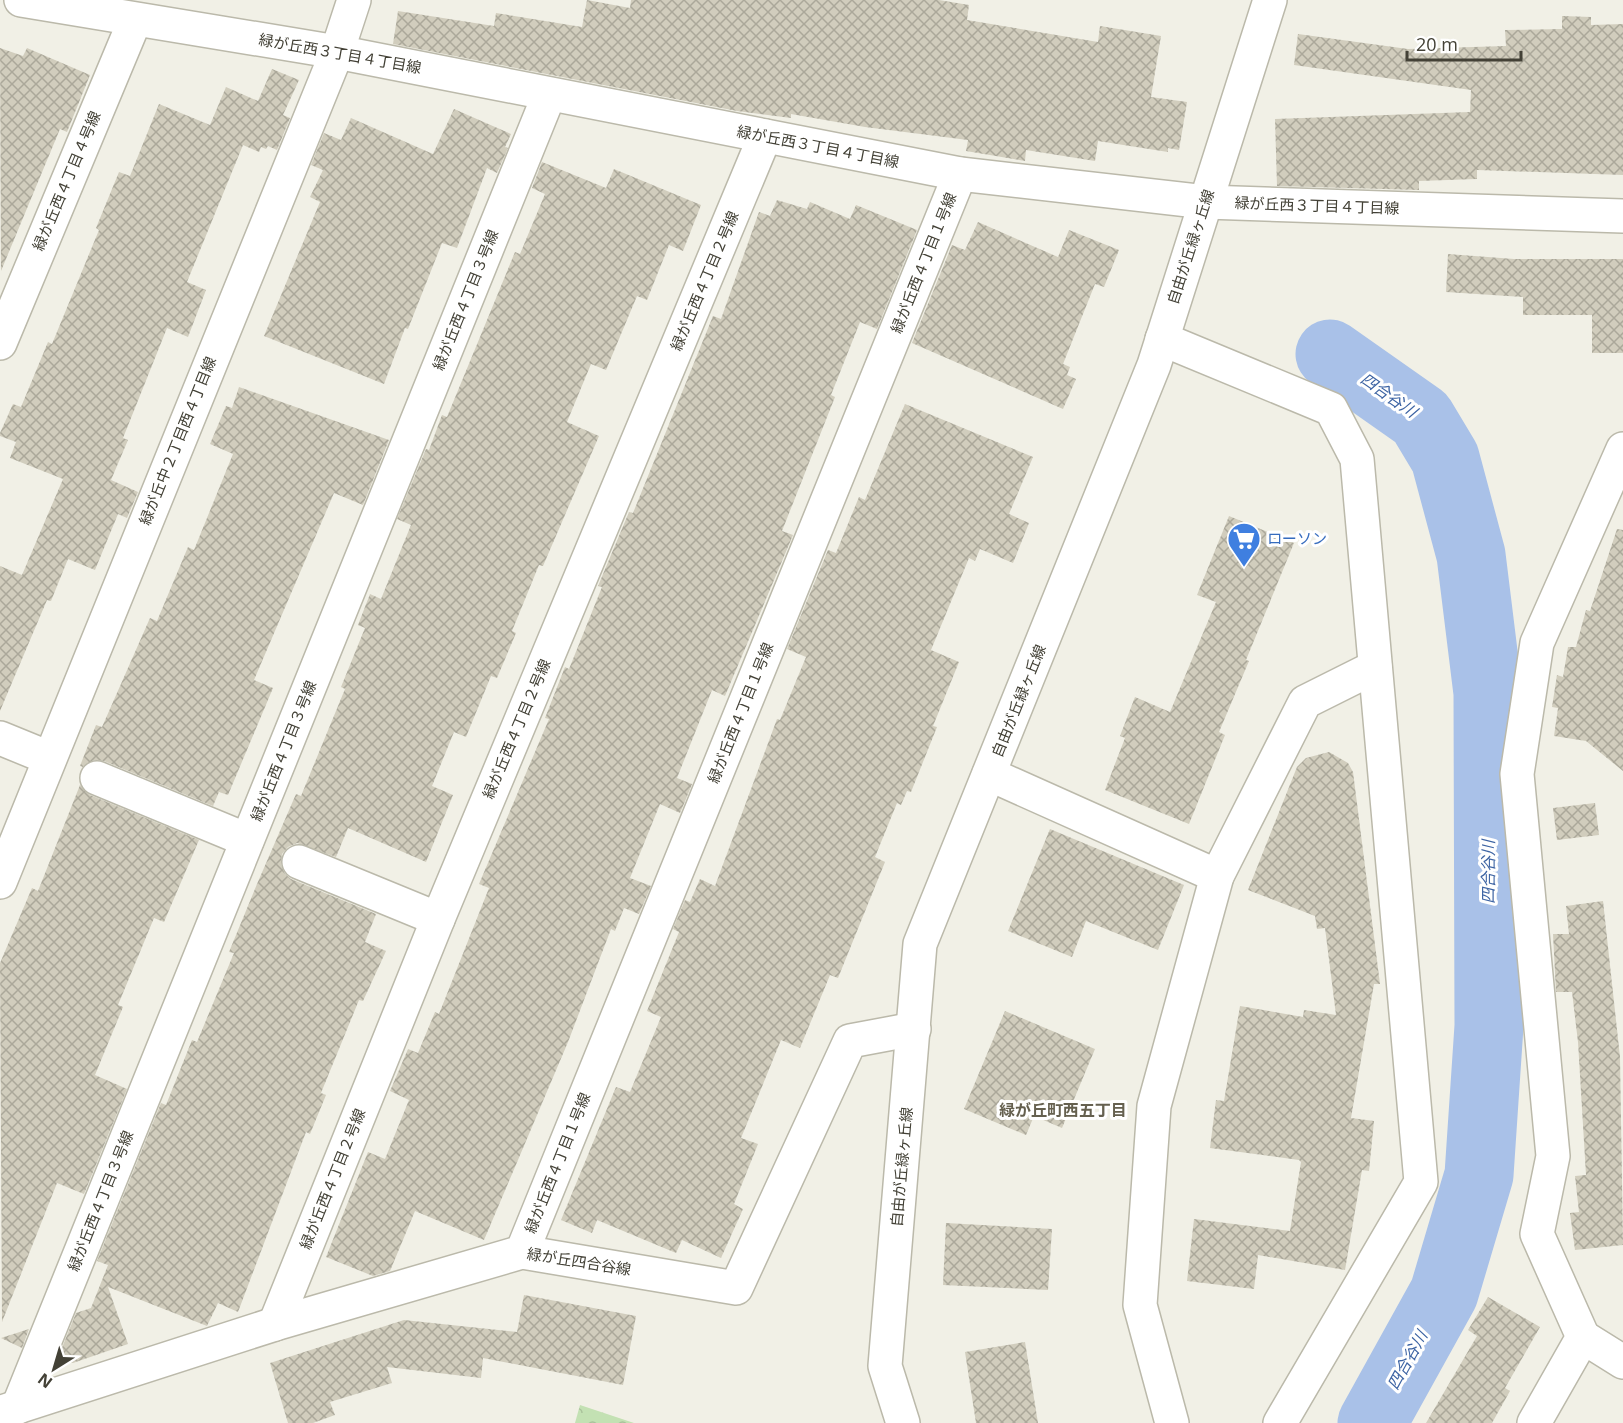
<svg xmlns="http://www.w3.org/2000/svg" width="1623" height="1423" viewBox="0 0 1623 1423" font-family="'Open Sans','Noto Sans JP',sans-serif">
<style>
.forest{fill:url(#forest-crowns)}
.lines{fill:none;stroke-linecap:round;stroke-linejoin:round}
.river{stroke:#a9c1e8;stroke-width:69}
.building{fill:url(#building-cross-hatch)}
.minor-casing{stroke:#bbb9aa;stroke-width:36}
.tertiary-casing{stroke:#bbb9aa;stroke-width:36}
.minor{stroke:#fff;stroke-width:33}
.tertiary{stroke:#fff;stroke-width:33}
.labels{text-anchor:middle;stroke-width:6;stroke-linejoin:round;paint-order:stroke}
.street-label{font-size:15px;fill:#434136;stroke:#fff}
.shop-label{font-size:15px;fill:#366cbe;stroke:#fff;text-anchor:start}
.water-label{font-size:16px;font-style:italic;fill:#3c63a3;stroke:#fff}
.neighbourhood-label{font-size:16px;font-weight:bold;fill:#65604f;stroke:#fff}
</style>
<defs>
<pattern id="forest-crowns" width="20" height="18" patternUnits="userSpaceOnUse" patternTransform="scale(1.5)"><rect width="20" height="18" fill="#c3e1b3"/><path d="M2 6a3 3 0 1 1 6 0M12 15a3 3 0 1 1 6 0" fill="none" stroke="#a9c29b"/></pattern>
<pattern id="building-cross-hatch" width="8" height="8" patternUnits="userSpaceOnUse" patternTransform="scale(1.5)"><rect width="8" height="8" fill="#d1cdbd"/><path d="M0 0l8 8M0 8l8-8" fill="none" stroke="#aba89a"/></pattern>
</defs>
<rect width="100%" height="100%" fill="#f1f0e6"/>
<!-- forest -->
<path class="forest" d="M580,1405L634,1423H575Z"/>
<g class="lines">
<!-- river -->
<path class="river" d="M1330,354L1421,418L1445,458L1471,555L1488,693L1489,1026L1479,1175L1444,1293L1372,1423"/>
</g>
<!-- building -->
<g class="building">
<path d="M587,0L630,8L631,0H939L969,5L967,20L1098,42L1100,26L1161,36L1151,97L1187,102L1179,150L1168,148V152L1098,141L1095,161L1026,150L1025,161L966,151L968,140L865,127L791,114V118L737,111L393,44L398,11L494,26L496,13L582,27Z"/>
<path d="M1562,16L1591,17V25L1623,24V175L1477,170V179L1419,181V190L1277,186L1275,119L1470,112L1471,90L1294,65L1298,34L1408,49L1506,46L1505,30L1562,29Z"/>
<path d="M0,48L23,56L27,48L90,75L67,132L60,129L1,271Z"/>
<path d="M272,69L299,80L283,115L290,118L277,150L268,146L266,149L261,147L259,152L243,145L187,282L206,290L188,337L167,328L123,438L128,440L111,480L138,492L127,518L118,514L95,570L68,559L51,601L47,600L0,711V566L22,575L63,479L10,458L16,442L0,436V433L13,404L21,407L48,342L52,344L99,230L96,228L119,172L130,176L159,104L210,125L226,87L258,101Z"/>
<path d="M454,109L511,134L505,147L508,148L497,173L487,168L457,248L442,243L408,329L405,328L384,384L264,336L320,202L310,197L323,170L311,165L324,133L341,140L351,118L433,154Z"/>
<path d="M542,162L606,188L614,169L701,205L683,251L669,245L647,300L637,296L606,370L591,364L567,422L599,436L543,566L539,565L512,631L516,633L497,678L491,676L466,737L454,732L432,786L453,795L426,862L348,828L336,857L297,843L288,847L282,854L281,865L285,874L291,879L376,914L365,942L386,951L363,1001L359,1000L321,1093L326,1095L310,1134L306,1132L238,1312L218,1303L207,1326L108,1287L128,1344L73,1363L57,1360L76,1313L91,1308L108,1265L97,1261L161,1103L166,1105L192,1040L197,1042L234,953L229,952L257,884L296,794L301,796L345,689L341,687L365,628L358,625L370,594L381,599L411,525L397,519L426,449L429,450L442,415L447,417L515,252L520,254L545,194L532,188Z"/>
<path d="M777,200L807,209L810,202L850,219L856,205L917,230L877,329L860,322L831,395L835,397L782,531L793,535L725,696L712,690L677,778L692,784L686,799L680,813L660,804L630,878L651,886L639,914L624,908L615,931L611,929L568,1042L484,1240L415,1211L390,1271L373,1276L326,1257L368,1152L385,1159L409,1100L390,1091L408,1049L418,1053L435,1012L439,1014L489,888L479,884L549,719L545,718L565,667L569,669L602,587L598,586L629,512L633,513L713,316L721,319L759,212L770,216Z"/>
<path d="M978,222L1058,257L1069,230L1119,250L1104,287L1095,284L1063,364L1070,367L1067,375L1076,379L1063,409L912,343L952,245L965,250Z"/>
<path d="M1448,254L1514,259H1623V353H1592V315H1523V297L1446,292Z"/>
<path d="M239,387L389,440L363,505L334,493L254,680L273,688L228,795L219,792L213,806L104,761L94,760L83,767L80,766L96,725L102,727L150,618L157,621L188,547L194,550L233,454L210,444L226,406L232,408Z"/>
<path d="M905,404L1033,457L1009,514L1029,523L1013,563L980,549L975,561L969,558L931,650L959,662L933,726L937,727L911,792L907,791L901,805L897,803L875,857L885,862L838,978L830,975L800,1048L781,1040L741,1138L758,1144L734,1204L743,1209L721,1258L682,1240L676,1253L597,1220L592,1233L561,1220L616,1087L630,1092L661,1017L647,1011L679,932L673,929L685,900L690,902L700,879L715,886L777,719L780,720L806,657L787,649L828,550L836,553L859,497L865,500Z"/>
<path d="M1229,516L1294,543L1246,660L1249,661L1219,732L1225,735L1189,824L1105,790L1125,738L1120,736L1135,697L1170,712L1216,602L1197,595Z"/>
<path d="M1617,529L1623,530V771L1586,741L1554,736L1558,708L1552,707L1557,675L1563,677L1568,647H1576L1586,610L1590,611Z"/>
<path d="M1329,752L1348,763L1353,772L1380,984H1374L1351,1118L1374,1121L1369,1171L1362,1170L1345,1270L1258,1255L1254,1289L1187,1281L1194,1219L1290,1231L1301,1162L1299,1160L1210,1148L1216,1100L1224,1101L1240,1006L1303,1017L1304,1010L1336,1015L1325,928L1317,929L1315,916L1248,890L1297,767L1306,758Z"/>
<path d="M80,785L90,795L199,840L164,922L154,918L118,1005L123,1007L95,1075L127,1089L84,1194L57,1183L2,1322L0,963L32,888L38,891Z"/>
<path d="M1595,803L1599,835L1557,840L1553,808Z"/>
<path d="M1050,829L1184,885L1158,950L1086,921L1072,957L1008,931Z"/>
<path d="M1603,901L1620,1057L1623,1245L1575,1250L1570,1213L1579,1212L1575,1176L1586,1175L1578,1042L1572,992H1556L1553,934H1569L1566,906Z"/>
<path d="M1005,1011L1095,1049L1062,1128L1034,1116L1026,1135L964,1109Z"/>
<path d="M946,1223L1052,1229L1048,1290L943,1285Z"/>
<path d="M524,1295L636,1316L623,1385L483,1358L481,1378L387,1367L392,1383L330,1402L335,1415L313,1423H288L270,1363L404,1320L517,1332Z"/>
<path d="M1488,1297L1540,1327L1505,1388L1510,1391L1492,1423H1426L1477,1336L1468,1330Z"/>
<path d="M29,1329L22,1348L1,1338Z"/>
<path d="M1025,1342L1038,1423H976L965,1352Z"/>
</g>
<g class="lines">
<!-- minor casing -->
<g class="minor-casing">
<g id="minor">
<path d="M21,0L337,52L960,174L1206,202L1623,216"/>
<path d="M1162,339L1331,409L1357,459L1421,1182L1280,1423"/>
<path d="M0,343L135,20"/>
<path d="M0,738L49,758"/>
<path d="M989,774L1217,876"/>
<path d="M97,778L247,840"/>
<path d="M299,862L438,919"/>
<path d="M0,882L337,52L354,0"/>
<path d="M522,1252L960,174"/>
<path d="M275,1324L438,919L765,136"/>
<path d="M1583,1337L1623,1362"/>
<path d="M18,1407L549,95"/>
<path d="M5,1411L275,1324L522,1252L736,1288L850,1041L914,1029"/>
<path d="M1172,1423L1140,1305L1154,1106L1217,876L1305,702L1375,667"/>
<path d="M1534,1423L1583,1337L1537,1234L1553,1156L1517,774L1537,643L1623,449"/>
</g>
</g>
<!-- tertiary casing -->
<g class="tertiary-casing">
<path id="tertiary" d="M903,1423L885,1366L920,944L1154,365L1270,0"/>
</g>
<!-- minor -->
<use href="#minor" class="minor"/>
<!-- tertiary -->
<use href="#tertiary" class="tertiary"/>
</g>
<!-- icons -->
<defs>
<g id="supermarket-pin" transform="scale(1.725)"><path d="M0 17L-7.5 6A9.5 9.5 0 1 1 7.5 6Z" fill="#3f7fe0" stroke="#fff"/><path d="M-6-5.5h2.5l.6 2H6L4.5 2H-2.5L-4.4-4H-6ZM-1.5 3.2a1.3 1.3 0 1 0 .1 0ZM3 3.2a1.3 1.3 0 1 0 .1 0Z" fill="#fff"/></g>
</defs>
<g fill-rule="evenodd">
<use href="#supermarket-pin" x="1244" y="539"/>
</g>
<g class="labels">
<!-- street labels -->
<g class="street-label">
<text transform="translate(340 54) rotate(10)" y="5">緑が丘西３丁目４丁目線</text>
<text transform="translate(818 147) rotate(11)" y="5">緑が丘西３丁目４丁目線</text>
<text transform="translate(67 181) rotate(-67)" y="5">緑が丘西４丁目４号線</text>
<text transform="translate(1317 206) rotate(2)" y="5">緑が丘西３丁目４丁目線</text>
<text transform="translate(1191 247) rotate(-72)" y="5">自由が丘緑ヶ丘線</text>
<text transform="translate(924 263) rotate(-68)" y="5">緑が丘西４丁目１号線</text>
<text transform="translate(705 281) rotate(-67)" y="5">緑が丘西４丁目２号線</text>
<text transform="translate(466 300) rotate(-68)" y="5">緑が丘西４丁目３号線</text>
<text transform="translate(178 441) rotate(-68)" y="5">緑が丘中２丁目西４丁目線</text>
<text transform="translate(1019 701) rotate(-68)" y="5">自由が丘緑ヶ丘線</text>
<text transform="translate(741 713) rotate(-68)" y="5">緑が丘西４丁目１号線</text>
<text transform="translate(517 729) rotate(-67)" y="5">緑が丘西４丁目２号線</text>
<text transform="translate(284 751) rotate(-68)" y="5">緑が丘西４丁目３号線</text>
<text transform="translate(558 1163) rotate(-68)" y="5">緑が丘西４丁目１号線</text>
<text transform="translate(902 1167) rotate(-85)" y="5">自由が丘緑ヶ丘線</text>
<text transform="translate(333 1179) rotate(-68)" y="5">緑が丘西４丁目２号線</text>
<text transform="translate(101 1201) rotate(-68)" y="5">緑が丘西４丁目３号線</text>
<text transform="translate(579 1262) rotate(9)" y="5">緑が丘四合谷線</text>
</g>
<!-- shop labels -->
<g class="shop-label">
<text x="1267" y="544">ローソン</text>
</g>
<!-- water labels -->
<g class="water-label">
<text transform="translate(1389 395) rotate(35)" y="6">四合谷川</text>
<text transform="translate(1488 872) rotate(-90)" y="6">四合谷川</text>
<text transform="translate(1407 1360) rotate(-61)" y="6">四合谷川</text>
</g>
<!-- neighbourhood labels -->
<g class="neighbourhood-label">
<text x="1063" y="1116">緑が丘町西五丁目</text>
</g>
</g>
<!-- north arrow -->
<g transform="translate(54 1369) rotate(217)" stroke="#ffffff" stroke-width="4.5" paint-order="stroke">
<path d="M0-4.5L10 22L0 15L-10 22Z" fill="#434136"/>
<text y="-9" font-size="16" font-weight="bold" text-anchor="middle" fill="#434136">N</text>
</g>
<!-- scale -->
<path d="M1407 51v9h114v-9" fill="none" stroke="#434136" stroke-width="3"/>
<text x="1416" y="51" font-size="18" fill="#434136" stroke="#ffffff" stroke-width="4.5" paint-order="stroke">20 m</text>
</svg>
